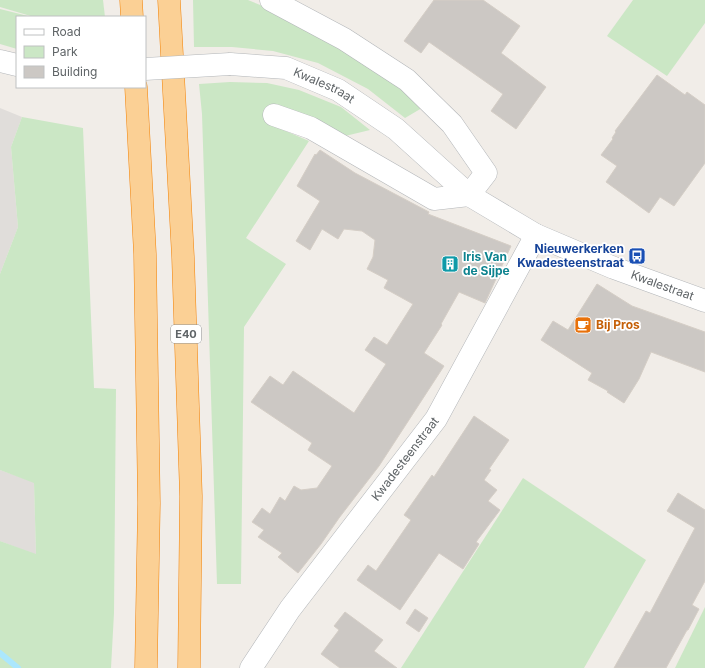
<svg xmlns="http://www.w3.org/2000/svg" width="705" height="668" viewBox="0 0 705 668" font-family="Inter,sans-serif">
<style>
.industrial{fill:#e0ddda}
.green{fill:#cbe7c5}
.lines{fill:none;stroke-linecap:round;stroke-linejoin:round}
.stream{stroke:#abe7fd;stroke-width:6}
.building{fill:#ccc8c4;stroke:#d5cec6}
.minor-casing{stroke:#b3b6b9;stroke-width:23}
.highway-casing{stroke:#f38205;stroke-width:23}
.minor{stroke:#fff;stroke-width:22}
.highway{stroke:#fbd095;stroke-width:22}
.minor-bridge-casing{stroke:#b3b6b9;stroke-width:23;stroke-linecap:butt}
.minor-bridge{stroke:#fff;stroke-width:22}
.labels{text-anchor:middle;stroke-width:3.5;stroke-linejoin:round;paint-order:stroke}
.shield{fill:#fff;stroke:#8f9295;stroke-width:1}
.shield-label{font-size:11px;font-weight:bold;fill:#5f6467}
.street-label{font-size:12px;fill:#5f6467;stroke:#fff}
.transit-label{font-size:12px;font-weight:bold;fill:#164399;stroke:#fff;text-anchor:end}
.culture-label{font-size:12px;font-weight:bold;fill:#0d838f;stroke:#fff;text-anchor:start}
.food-label{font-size:12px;font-weight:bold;fill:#c56008;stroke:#fff;text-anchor:start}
</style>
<rect width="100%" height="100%" fill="#f1ede8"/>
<!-- industrial -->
<g class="industrial">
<path d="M0,108L22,117L11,147L18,227L0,274Z"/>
<path d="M0,470L34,482L36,555L0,541Z"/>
</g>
<!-- green -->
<g class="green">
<path d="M0,0H103L105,17H34L0,7Z"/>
<path d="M193,0H248L265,7L391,78L422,108L405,118L368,89L318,63L273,51L232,47H194Z"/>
<path d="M633,0H705V23L667,76L607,36Z"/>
<path d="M0,9L32,17H17V49L0,44Z"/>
<path d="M230,82L267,83L299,90L341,107L370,130L341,137L267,123L309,141L246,238L286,264L244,327L241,584H217L202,114L199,84Z"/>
<path d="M22,117L83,128L94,388L116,389L114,613L111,668H0V541L36,554L34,483L0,470V274L18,227L11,147Z"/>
<path d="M523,478L646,560L584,668H401Z"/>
<path d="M705,607V668H675Z"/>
</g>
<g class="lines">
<!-- stream -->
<path class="stream" d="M0,653L18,668"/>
</g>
<!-- building -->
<g class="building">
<path d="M434,0H483L520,26L501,53L546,87L516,129L491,111L503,94L429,42L421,53L404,41Z"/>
<path d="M657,75L685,95L687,92L705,105V163L674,206L660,197L649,213L606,182L617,166L601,155L613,139L612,138L616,132L615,131Z"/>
<path d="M320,150L355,173L429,212L428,214L511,246L485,303L459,292L441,324L442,325L424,353L444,366L379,466L339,518L321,544L298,573L278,557L282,553L258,537L264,530L252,522L262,508L270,514L280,497L285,501L294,486L301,490L317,488L332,466L308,450L312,443L251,402L270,376L283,385L293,371L354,413L386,364L365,350L374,337L387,345L413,304L384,288L388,280L367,269L373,257L375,240L362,231L344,229L338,239L322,229L310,250L296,241L320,201L297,186L315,154L316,155Z"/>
<path d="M597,284L632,306L705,332V372L651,352L639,379L624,403L607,392L608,391L588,380L592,373L541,340L553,321L568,330Z"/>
<path d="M474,416L509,440L489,469L491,470L484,480L497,490L488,501L500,510L476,542L479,544L463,569L439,553L400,610L357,580L368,565L376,571L411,520L404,515L432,475L434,477Z"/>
<path d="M678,493L705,510V581L692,605L699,609L688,630H687L666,668H614L646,611L650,613L695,528L667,511Z"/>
<path d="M415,609L428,618L419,632L406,623Z"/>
<path d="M345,612L383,640L374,651L397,668H340L321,654L339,630L334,626Z"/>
</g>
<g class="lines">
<!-- minor casing -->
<g class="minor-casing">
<g id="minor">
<path d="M271,0L344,39L407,80L452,124L486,173L469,195L434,199L311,128L274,115"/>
<path d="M0,61L17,65"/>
<path id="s1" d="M230,64L286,68L338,90L396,129L469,195L536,235L614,268L705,301"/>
<path id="s2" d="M251,668L290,609L436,419L536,235"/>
</g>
</g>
<!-- highway casing -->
<g class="highway-casing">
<g id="highway">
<path d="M131,0L132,17"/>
<path d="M169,0L183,257L191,496L189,668"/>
<path d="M136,87L145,254L149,503L146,668"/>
</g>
</g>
<!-- minor -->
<use href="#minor" class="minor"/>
<!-- highway -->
<use href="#highway" class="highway"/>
<!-- minor-bridge casing -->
<g class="minor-bridge-casing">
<path id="minor-bridge" d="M145,69L230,64"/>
</g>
<!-- minor-bridge -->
<use href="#minor-bridge" class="minor-bridge"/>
</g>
<!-- icons -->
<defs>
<g id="bus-square" transform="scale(0.9)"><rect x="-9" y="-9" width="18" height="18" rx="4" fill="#1a4fb4" stroke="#fff"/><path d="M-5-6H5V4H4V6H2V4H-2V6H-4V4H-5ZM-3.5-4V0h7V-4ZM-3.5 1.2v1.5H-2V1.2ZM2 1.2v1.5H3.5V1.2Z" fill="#fff"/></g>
<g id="building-square" transform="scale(0.9)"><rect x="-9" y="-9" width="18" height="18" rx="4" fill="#0f9aa8" stroke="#fff"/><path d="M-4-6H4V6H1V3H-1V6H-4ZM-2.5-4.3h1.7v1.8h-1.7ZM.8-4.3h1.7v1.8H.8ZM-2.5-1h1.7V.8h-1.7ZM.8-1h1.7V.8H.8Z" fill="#fff"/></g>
<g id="cafe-square" transform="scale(0.9)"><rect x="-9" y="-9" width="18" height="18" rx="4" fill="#e8710a" stroke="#fff"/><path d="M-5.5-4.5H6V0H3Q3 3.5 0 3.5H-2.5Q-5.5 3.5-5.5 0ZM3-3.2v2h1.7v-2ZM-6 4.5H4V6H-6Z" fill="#fff"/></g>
</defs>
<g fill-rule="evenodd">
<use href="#bus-square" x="637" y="256"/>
<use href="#building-square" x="450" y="264"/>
<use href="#cafe-square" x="583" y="325"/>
</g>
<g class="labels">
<!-- shield labels -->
<rect class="shield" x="171" y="325" width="30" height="18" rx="3"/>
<g class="shield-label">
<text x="186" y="338">E40</text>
</g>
<!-- street labels -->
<g class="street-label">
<text dy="4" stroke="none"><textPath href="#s1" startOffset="98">Kwalestraat</textPath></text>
<text dy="4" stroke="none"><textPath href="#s1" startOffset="495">Kwalestraat</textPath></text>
<text dy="4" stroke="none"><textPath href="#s2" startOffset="260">Kwadesteenstraat</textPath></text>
</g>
<!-- transit labels -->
<g class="transit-label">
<text x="624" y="253">Nieuwerkerken<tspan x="624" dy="14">Kwadesteenstraat</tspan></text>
</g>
<!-- culture labels -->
<g class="culture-label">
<text x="463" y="261">Iris Van<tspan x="463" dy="14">de Sijpe</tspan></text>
</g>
<!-- food labels -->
<g class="food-label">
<text x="596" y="329">Bij Pros</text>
</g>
</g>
<!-- legend -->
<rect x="16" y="16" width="130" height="72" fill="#ffffff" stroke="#bfc1c2"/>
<rect x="24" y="29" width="20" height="6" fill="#ffffff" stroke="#bfc1c2"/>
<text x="52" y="36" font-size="12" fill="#5f6467">Road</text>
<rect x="24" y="46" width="20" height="12" fill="#cbe7c5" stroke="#bfc1c2"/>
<text x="52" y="56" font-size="12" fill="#5f6467">Park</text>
<rect x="24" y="66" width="20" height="12" fill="#ccc8c4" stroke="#bfc1c2"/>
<text x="52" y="76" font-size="12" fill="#5f6467">Building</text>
</svg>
